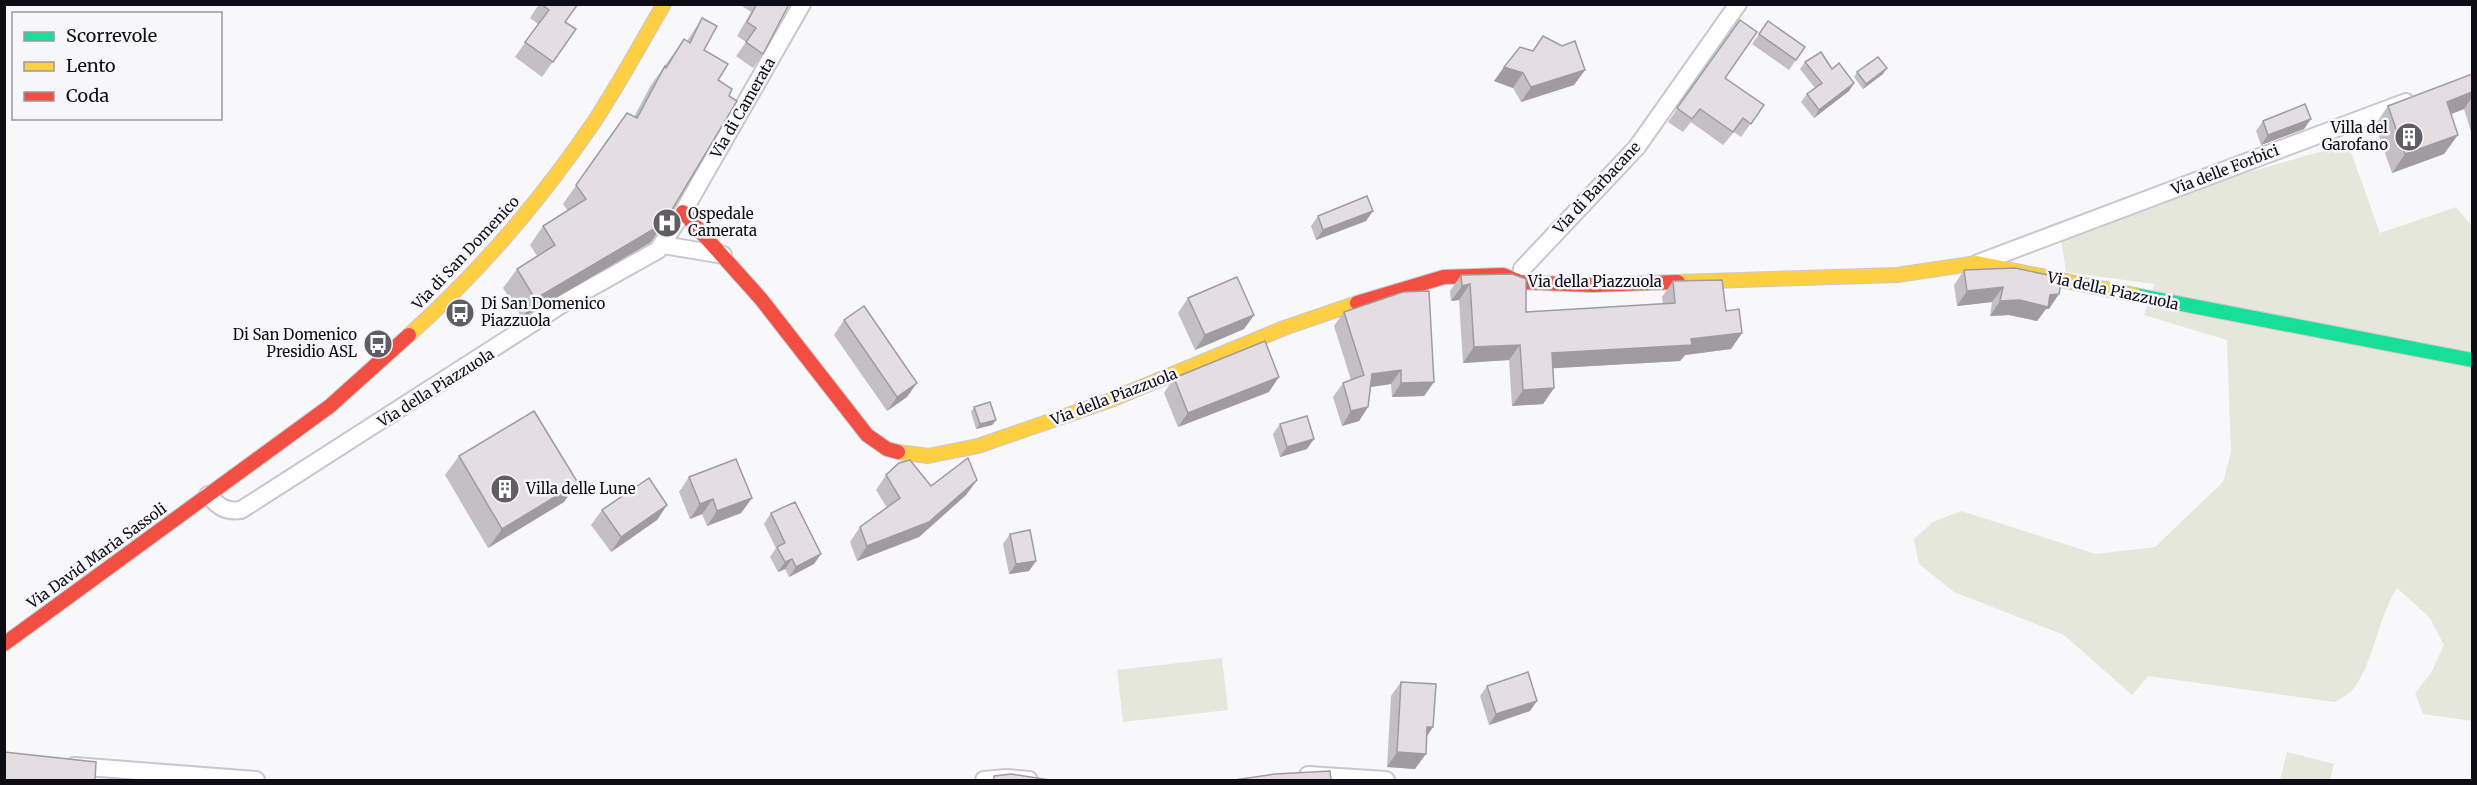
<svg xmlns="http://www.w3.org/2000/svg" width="2477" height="785" viewBox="0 0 2477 785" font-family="Merriweather,serif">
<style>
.green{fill:#e5e7db}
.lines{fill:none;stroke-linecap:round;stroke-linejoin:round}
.street-casing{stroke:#c9c7cd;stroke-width:20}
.fast-casing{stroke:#c9c7cd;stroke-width:16}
.slow-casing{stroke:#c9c7cd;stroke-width:16}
.jam-casing{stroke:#c9c7cd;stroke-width:16}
.street{stroke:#fefefe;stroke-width:16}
.fast{stroke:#16e098;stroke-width:14}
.slow{stroke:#ffcf43;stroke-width:14}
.jam{stroke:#f24e42;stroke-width:14}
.wall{fill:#c4bfc2}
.shaded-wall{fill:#a09b9e}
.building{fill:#e4dee2;stroke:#a09b9e;stroke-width:1.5}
.labels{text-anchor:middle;stroke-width:5;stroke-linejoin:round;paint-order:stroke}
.street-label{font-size:15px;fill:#0e0c14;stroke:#f7f6fb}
.poi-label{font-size:15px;fill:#0e0c14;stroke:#f7f6fb;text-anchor:start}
</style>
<rect width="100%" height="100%" fill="#f8f7fa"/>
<!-- green -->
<g class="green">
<path d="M2348,144L2380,233L2456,207L2472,226V721L2423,714L2415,693L2431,673L2444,645L2430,618L2397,588C2377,620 2375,659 2354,688C2350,694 2341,698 2335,702L2148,676L2132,695L2064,635L1954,592L1919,564L1914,539L1933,522L1961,511L2096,554L2155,547L2223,482L2231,452L2227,340L2144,315L2154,284L2066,272L2059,226Z"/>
<path d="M1222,658L1228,710L1123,722L1117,670Z"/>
<path d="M2287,752L2334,764L2330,780H2280Z"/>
</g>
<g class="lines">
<!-- street casing -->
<g class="street-casing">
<g id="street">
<path d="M663,245L723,255"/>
<path d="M1978,263L2406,102"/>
<path d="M1520,282L1522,269L1637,147L1738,4"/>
<path d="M208,495C219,507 225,512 241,510L567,301L658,250L683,212L802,4"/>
<path d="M74,766L256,780"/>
<path d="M1308,775L1386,780"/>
<path d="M984,780L1007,778L1029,780"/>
</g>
</g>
<!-- fast casing -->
<g class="fast-casing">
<path id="fast" d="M2135,295L2472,360"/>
</g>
<!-- slow casing -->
<g class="slow-casing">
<g id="slow">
<path d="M1678,282L1897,275L1977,263L2135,295"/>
<path d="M409,335C479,272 541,200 594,122C619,84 641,43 664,4"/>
<path d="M898,452L928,456L978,446L1108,401L1284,328L1357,303"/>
</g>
</g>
<!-- jam casing -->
<g class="jam-casing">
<g id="jam">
<path d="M683,212L761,299L867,435L887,449L898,452"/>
<path d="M1357,303L1444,277L1503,275L1520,282L1592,285L1678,282"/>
<path d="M4,644L330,406L409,335"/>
</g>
</g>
<!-- street -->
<use href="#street" class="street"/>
<!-- fast -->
<use href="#fast" class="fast"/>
<!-- slow -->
<use href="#slow" class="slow"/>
<!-- jam -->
<use href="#jam" class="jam"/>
</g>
<!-- wall -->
<g class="wall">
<path d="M539,4H578L565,22L576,29L542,77L515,57L538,24L530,18Z"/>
<path d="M739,4H789L763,54L753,68L736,56L746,42L737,36L751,12Z"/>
<path d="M702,18L704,50L718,80L651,242L522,318L503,288L517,269L537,256L530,245L543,226L568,211L563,204L627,113L634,117L651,85L684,39L687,41Z"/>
<path d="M1740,20L1725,78L1764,105L1741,137L1734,132L1723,145L1691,122L1683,132L1668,122Z"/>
<path d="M1768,21L1805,47L1789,70L1752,44Z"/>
<path d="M1543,36L1585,70L1574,85L1521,102L1513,88L1494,81L1533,51Z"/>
<path d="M1805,62L1832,69L1854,83L1849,91L1814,118L1801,102L1807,94L1815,88L1800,69Z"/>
<path d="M1857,72L1883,74L1863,89L1854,77Z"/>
<path d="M2472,74V135L2464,109L2451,114L2444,154L2392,173L2375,125L2388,106Z"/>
<path d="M2311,119L2304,129L2261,145L2256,131L2263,121Z"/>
<path d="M1318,216L1366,221L1316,240L1311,226Z"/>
<path d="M1964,270L2049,309H2046L2037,321L2009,315L1990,316L1992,302L1957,306L1954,285Z"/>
<path d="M1461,275L1526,312L1663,304L1662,297L1673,281L1726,311L1742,333L1731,349L1685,355L1680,361L1553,368L1554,388L1543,404L1512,406L1509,360L1463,363L1459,300L1451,301L1450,291Z"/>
<path d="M1188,298L1254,315L1244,329L1195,350L1178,313Z"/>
<path d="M1344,312L1434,382L1424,396L1392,397L1391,384L1371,387L1368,407L1359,421L1342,426L1333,397L1343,383L1351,380L1334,326Z"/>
<path d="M844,320L907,397L887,411L834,335Z"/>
<path d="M1174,378L1269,392L1178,427L1164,393Z"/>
<path d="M974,407L996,420L992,425L976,429L971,412Z"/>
<path d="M1280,424L1307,449L1280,457L1273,434Z"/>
<path d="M459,456L564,502L488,548L445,475Z"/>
<path d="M886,475L931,486L977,480L966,495L919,537L857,561L850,542L860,527L887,508L876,490Z"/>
<path d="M689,477L752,498L741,513L707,526L702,514L690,519L679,492Z"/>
<path d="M667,505L657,520L611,552L591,525L602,510Z"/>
<path d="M771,513L814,564L789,577L785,569L778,572L770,557L776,548L764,524Z"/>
<path d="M1010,534L1036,561L1029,571L1009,574L1003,544Z"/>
<path d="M1401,682L1433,727L1426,737L1415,769L1387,767L1391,696Z"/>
<path d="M1487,686L1530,711L1489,725L1480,696Z"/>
</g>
<!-- shaded-wall -->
<g class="shaded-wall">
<path d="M1504,67L1523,73L1513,88L1494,81Z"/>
<path d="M1887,68L1883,74L1863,89L1866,84Z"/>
<path d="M1585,70L1574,85L1521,102L1531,87Z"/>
<path d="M1854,83L1849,91L1814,118L1819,110Z"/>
<path d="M2472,92V97L2464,109L2433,121L2447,102Z"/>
<path d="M2311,119L2304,129L2261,145L2268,135Z"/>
<path d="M2458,135L2444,154L2392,173L2405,154Z"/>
<path d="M1373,211L1366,221L1316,240L1323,230Z"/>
<path d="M664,223L651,242L522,318L535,299Z"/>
<path d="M1470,284L1459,300L1451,301L1462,286Z"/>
<path d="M2003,287L1992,302L1957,306L1967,291Z"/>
<path d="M2059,294L2049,309H2046L2037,321L2009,315L1990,316L2000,301Z"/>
<path d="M1254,315L1244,329L1195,350L1205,335Z"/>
<path d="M1742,333L1731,349L1685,355L1680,361L1541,369L1552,353Z"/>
<path d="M1520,345L1509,360L1463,363L1474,347Z"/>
<path d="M1401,370L1391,384L1363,388L1372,374Z"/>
<path d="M1279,377L1269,392L1178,427L1188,413Z"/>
<path d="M1434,382L1424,396L1392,397L1401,383Z"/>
<path d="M917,383L907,397L887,411L897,397Z"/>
<path d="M1554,388L1543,404L1512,406L1523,390Z"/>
<path d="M1368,407L1359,421L1342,426L1351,411Z"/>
<path d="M996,420L992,425L976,429L980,424Z"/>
<path d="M1314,439L1307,449L1280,457L1287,447Z"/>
<path d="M977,480L966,495L919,537L857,561L867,546Z"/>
<path d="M578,483L564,502L488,548L502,529Z"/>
<path d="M752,498L741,513L707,526L717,511Z"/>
<path d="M713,499L702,514L690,519L700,504Z"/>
<path d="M667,505L657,520L611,552L621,537Z"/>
<path d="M821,554L814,564L789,577L796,567Z"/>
<path d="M792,559L785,569L778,572L785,562Z"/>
<path d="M1036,561L1029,571L1009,574L1016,564Z"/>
<path d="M1537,701L1530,711L1489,725L1496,714Z"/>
<path d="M1427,727H1433L1423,742Z"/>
<path d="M1397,752L1426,754L1415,769L1387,767Z"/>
</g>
<!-- building -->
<g class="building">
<path d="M541,4H578L565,22L576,29L553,62L525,42L549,10Z"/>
<path d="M757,4H789L763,54L746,42L756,28L747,22Z"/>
<path d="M702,18L717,26L704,50L728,64L718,80L732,89L729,96L737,101L664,223L535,299L517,269L555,245L543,226L586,199L576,185L627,113L637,118L665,66L666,68L684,39L690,43Z"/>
<path d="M1740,20L1757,32L1725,78L1764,105L1751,124L1743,118L1733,132L1700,109L1692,119L1677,108Z"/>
<path d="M1768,21L1805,47L1796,60L1759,34Z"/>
<path d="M1543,36L1562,46L1575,41L1585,70L1531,87L1523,73L1504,67L1520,47L1533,51Z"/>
<path d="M1821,52L1832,69L1839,63L1854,83L1819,110L1807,94L1822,83L1805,62Z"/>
<path d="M1878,57L1887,68L1866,84L1857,72Z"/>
<path d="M2472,74V92L2447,102L2458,135L2405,154L2388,106Z"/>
<path d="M2305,104L2311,119L2268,135L2263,121Z"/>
<path d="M1367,196L1373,211L1323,230L1318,216Z"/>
<path d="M2015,268L2062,278L2059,294L2050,295L2048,307L2020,300L2000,301L2003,287L1967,291L1964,270Z"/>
<path d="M1512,274L1526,279V312L1675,303L1673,281L1722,280L1726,311L1739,309L1742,333L1691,339L1692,345L1552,353L1554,388L1523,390L1520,345L1474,347L1470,284L1462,286L1461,275Z"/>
<path d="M1237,277L1254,315L1205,335L1188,298Z"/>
<path d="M1429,291L1434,382L1401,383V370L1372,374L1368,407L1351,411L1343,383L1364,375L1344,312L1403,292Z"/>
<path d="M864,306L917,383L897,397L844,320Z"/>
<path d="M1265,341L1279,377L1188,413L1174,378Z"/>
<path d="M990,402L996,420L980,424L974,407Z"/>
<path d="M534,411L578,483L502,529L459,456Z"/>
<path d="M1307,416L1314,439L1287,447L1280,424Z"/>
<path d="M968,458L977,480L929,522L867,546L860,527L900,498L886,475L899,463L910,460L931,486Z"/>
<path d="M736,459L752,498L717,511L713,499L700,504L689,477Z"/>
<path d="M649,478L667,505L621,537L602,510Z"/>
<path d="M795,502L821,554L796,567L792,559L785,562L777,547L785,543L771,513Z"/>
<path d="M1030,530L1036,561L1016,564L1010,534Z"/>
<path d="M1528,672L1537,701L1496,714L1487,686Z"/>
<path d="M1401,682L1436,684L1433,727H1427L1426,754L1397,752Z"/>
<path d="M4,752L96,762L95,780H4Z"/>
<path d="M1330,771L1331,780H1234L1275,774Z"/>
<path d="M1011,774L1050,780H994V776Z"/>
</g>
<!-- icons -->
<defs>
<g id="building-disc" transform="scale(1.5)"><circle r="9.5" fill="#605e64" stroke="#f7f6fb"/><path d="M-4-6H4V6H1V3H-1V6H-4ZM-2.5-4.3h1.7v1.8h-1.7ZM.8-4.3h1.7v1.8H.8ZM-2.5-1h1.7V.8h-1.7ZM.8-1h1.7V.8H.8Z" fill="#fff"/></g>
<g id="hospital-disc" transform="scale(1.5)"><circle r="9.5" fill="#605e64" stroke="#f7f6fb"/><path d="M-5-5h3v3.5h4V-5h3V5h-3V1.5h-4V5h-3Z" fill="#fff"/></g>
<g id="bus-disc" transform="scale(1.5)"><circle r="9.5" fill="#605e64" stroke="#f7f6fb"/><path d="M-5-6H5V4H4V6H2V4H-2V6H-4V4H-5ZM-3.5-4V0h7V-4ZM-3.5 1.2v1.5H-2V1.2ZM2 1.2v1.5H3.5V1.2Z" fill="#fff"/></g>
</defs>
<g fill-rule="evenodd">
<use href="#building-disc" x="2409" y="137"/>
<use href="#hospital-disc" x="667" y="223"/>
<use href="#bus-disc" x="460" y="313"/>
<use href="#bus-disc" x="378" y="344"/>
<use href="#building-disc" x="505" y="489"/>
</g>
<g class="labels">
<!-- street labels -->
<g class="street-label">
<text transform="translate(743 108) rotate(-60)" y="5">Via di Camerata</text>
<text transform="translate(2225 170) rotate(-21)" y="5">Via delle Forbici</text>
<text transform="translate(1597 188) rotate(-47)" y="5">Via di Barbacane</text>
<text transform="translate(466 253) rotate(-47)" y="5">Via di San Domenico</text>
<text x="1595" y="287">Via della Piazzuola</text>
<text transform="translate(2113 291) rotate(12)" y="5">Via della Piazzuola</text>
<text transform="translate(436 388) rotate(-32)" y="5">Via della Piazzuola</text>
<text transform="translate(1114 397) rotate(-21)" y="5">Via della Piazzuola</text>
<text transform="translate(97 556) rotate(-36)" y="5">Via David Maria Sassoli</text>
</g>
<!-- poi labels -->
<g class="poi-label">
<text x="2388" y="133" text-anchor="end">Villa del<tspan x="2388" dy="17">Garofano</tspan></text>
<text x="688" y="219">Ospedale<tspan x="688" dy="17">Camerata</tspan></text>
<text x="481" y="309">Di San Domenico<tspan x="481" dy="17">Piazzuola</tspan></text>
<text x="357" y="340" text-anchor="end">Di San Domenico<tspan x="357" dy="17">Presidio ASL</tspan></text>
<text x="526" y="494">Villa delle Lune</text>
</g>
</g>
<!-- border -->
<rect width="2477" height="785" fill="none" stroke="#0e0c14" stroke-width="12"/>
<!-- legend -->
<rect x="12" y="12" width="210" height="108" fill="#f7f6fb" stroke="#9a989f" stroke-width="1.5"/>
<rect x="24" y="32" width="30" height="9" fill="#16e098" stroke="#9a989f" stroke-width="1.5"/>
<text x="66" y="42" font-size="18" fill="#0e0c14">Scorrevole</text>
<rect x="24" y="62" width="30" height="9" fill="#ffcf43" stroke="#9a989f" stroke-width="1.5"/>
<text x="66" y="72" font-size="18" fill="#0e0c14">Lento</text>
<rect x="24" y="92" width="30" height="9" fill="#f24e42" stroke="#9a989f" stroke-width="1.5"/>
<text x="66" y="102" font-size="18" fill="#0e0c14">Coda</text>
</svg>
